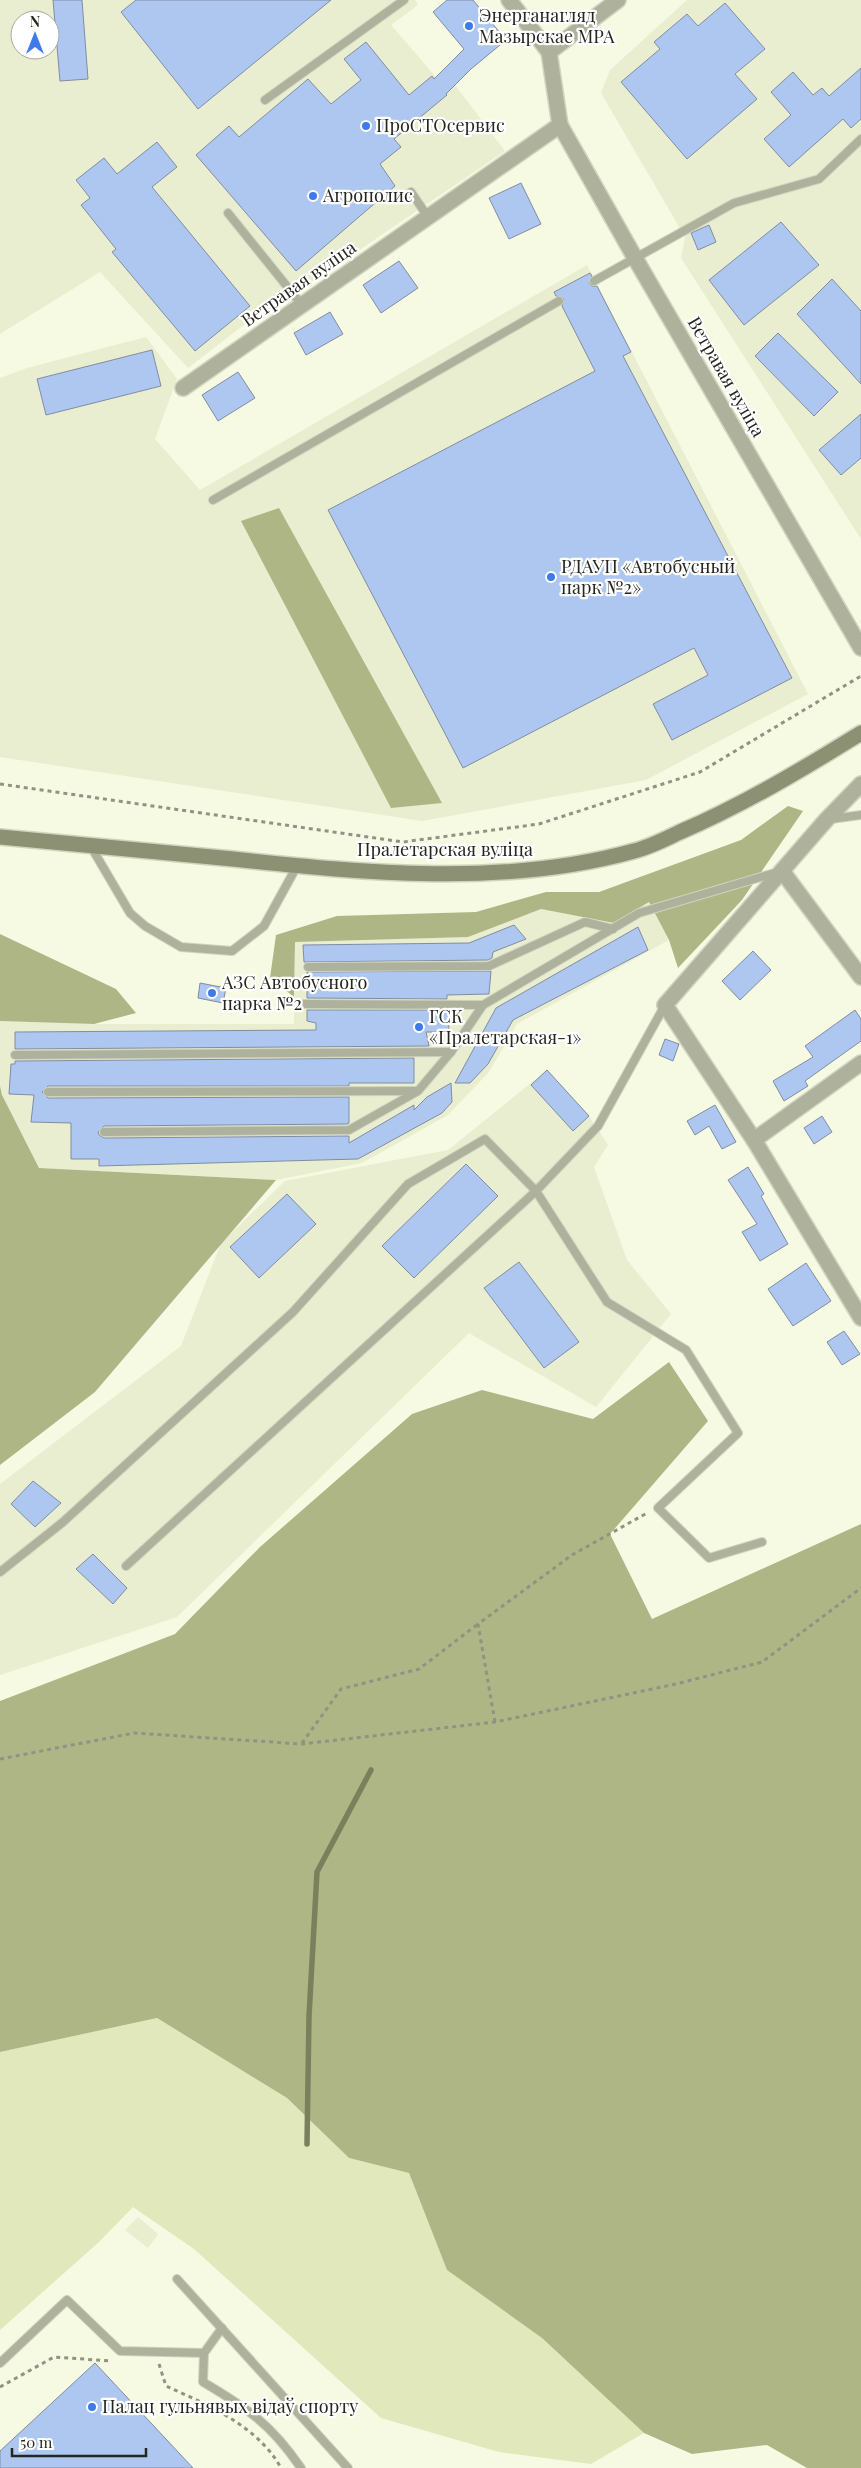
<svg xmlns="http://www.w3.org/2000/svg" width="861" height="2468" viewBox="0 0 861 2468" font-family="'Playfair Display',serif">
<style>
.built{fill:#e8eecf;fill-rule:evenodd}
.green{fill:#e0e8bc}
.forest{fill:#aeb686}
.lines{fill:none;stroke-linecap:round;stroke-linejoin:round}
.stream{stroke:#7a805c;stroke-width:5.5}
.building{fill:#aec7f1;stroke:#818ca0}
.lane-casing{stroke:#d0d4bf;stroke-width:10}
.street-casing{stroke:#d0d4bf;stroke-width:18}
.secondary-casing{stroke:#d0d4bf;stroke-width:18}
.path{stroke:#909382;stroke-width:3;stroke-dasharray:4 4;stroke-linecap:butt}
.lane{stroke:#aeb29d;stroke-width:8}
.street{stroke:#aeb29d;stroke-width:15}
.secondary{stroke:#8b9172;stroke-width:15}
.poi-dot{fill:#3d7aea;stroke:#fff;stroke-width:2}
.labels{text-anchor:middle;stroke-width:4.5;stroke-linejoin:round;paint-order:stroke}
.poi-label{font-size:18px;fill:#25261e;stroke:#fff;text-anchor:start}
.street-label{font-size:18px;fill:#25261e;stroke:#fff}
</style>
<rect width="100%" height="100%" fill="#f6fae2"/>
<!-- built -->
<g class="built">
<path d="M0,0H415L418,5L391,25L436,77L455,85L505,151L314,281L302,280L188,368L100,272L0,334ZM20,20H50V50H20Z"/>
<path d="M687,0H861V539L681,258L685,237L601,93L610,70Z"/>
<path d="M587,265L808,694L646,780L422,821L0,757V378L27,368L146,337L177,379L155,439L200,490Z"/>
<path d="M649,902L669,940L517,1024L489,1072L448,1115L362,1163L276,1180L39,1168L2,1095L0,1086V1021L94,1024H294L295,942L468,937L541,909L614,923Z"/>
<path d="M547,1070L589,1116L608,1145L594,1167L627,1260L671,1314L596,1407L469,1333L177,1617L0,1675V1484L181,1346L221,1243L285,1181L448,1150Z"/>
<path d="M138,2217L158,2234L148,2248L125,2230Z"/>
</g>
<!-- green -->
<path class="green" d="M157,2018L287,2098L349,2158L409,2173L447,2270L542,2338L644,2433L591,2464L499,2452L381,2418L194,2249L133,2207L99,2242L0,2330V2052Z"/>
<!-- forest -->
<g class="forest">
<path d="M279,508L442,803L391,808L241,521Z"/>
<path d="M788,806L803,811L742,900L678,968L669,940L649,902L614,923L541,909L468,937L295,942L294,997L270,978L276,935L337,916L476,912L546,892H599L741,840Z"/>
<path d="M0,934L116,989L136,1013L94,1024L0,1021Z"/>
<path d="M0,1086L2,1095L39,1168L276,1180L95,1392L0,1465Z"/>
<path d="M669,1362L708,1421L610,1534L652,1619L861,1524V2468H807L767,2445L692,2454L644,2433L542,2338L447,2270L409,2173L349,2158L287,2098L157,2018L0,2052V1701L175,1634L260,1547L412,1414L482,1390L593,1419Z"/>
</g>
<g class="lines">
<!-- stream -->
<path class="stream" d="M307,2144L309,2016L317,1872L371,1770"/>
</g>
<!-- building -->
<g class="building">
<path d="M53,0H82L88,79L60,81Z"/>
<path d="M136,0H331L198,109L121,12Z"/>
<path d="M447,0H473L506,40L471,69L446,94L447,95L394,139L401,147L380,164L395,186L296,271L196,155L229,126L239,137L308,79L331,104L361,80L344,59L366,42L409,95L432,76L434,79L464,49L433,12Z"/>
<path d="M725,3L765,49L735,74L757,99L687,159L621,82L660,49L654,42L687,14L698,26Z"/>
<path d="M861,68V119L851,128L843,119L789,167L764,139L791,115L771,92L793,72L813,95L822,88L829,96Z"/>
<path d="M157,142L177,167L152,187L250,306L195,351L112,252L116,249L81,205L90,198L76,180L104,158L117,174Z"/>
<path d="M521,183L541,224L509,239L489,198Z"/>
<path d="M781,222L819,265L744,325L709,280Z"/>
<path d="M709,225L716,242L698,250L691,233Z"/>
<path d="M399,261L418,288L381,313L363,285Z"/>
<path d="M590,273L592,276L589,283L592,286H597L631,352L623,356L792,678L672,740L653,704L708,675L694,648L463,768L328,510L595,371L562,306L564,299L556,296L554,292Z"/>
<path d="M832,279L861,311V384L797,314Z"/>
<path d="M330,312L343,334L306,355L294,333Z"/>
<path d="M778,333L838,392L814,416L755,356Z"/>
<path d="M152,350L161,386L46,415L37,379Z"/>
<path d="M238,372L255,398L218,421L202,395Z"/>
<path d="M861,414V458L841,475L819,450Z"/>
<path d="M514,925L526,939L493,952L492,958L488,960L304,962L303,945L469,943Z"/>
<path d="M638,927L648,950L513,1020L488,1064L470,1083H455L496,1008Z"/>
<path d="M753,951L771,970L740,1000L722,981Z"/>
<path d="M491,971L489,994L447,995V999L307,998V972Z"/>
<path d="M200,983L226,988L223,1003L198,998Z"/>
<path d="M307,1010H448L449,1032H426L429,1046L15,1049V1032L316,1030V1023L307,1021Z"/>
<path d="M855,1010L861,1019V1041L805,1081L808,1086L784,1101L773,1081L813,1057L805,1046Z"/>
<path d="M665,1039L679,1044L673,1061L659,1055Z"/>
<path d="M414,1058V1083H349V1086H48L42,1092L48,1098L349,1097V1123L348,1124L104,1126L98,1132L99,1135L104,1138L349,1136V1143L414,1105V1110L427,1097L451,1083L452,1102L442,1113L358,1159L99,1166V1159H71V1123L31,1122L34,1095L9,1094L11,1064H15V1061Z"/>
<path d="M547,1070L589,1116L573,1131L531,1085Z"/>
<path d="M715,1105L736,1142L722,1149L709,1126L695,1135L687,1121Z"/>
<path d="M822,1116L832,1132L814,1144L804,1128Z"/>
<path d="M466,1164L498,1196L414,1278L382,1246Z"/>
<path d="M748,1167L764,1194L761,1196L788,1244L760,1261L742,1232L757,1224L728,1180Z"/>
<path d="M287,1194L316,1224L259,1278L230,1247Z"/>
<path d="M519,1262L579,1342L544,1368L484,1288Z"/>
<path d="M806,1263L831,1301L793,1326L768,1289Z"/>
<path d="M844,1331L860,1354L842,1365L827,1342Z"/>
<path d="M33,1481L61,1503L35,1527L11,1504Z"/>
<path d="M93,1554L127,1588L113,1604L76,1569Z"/>
<path d="M95,2363L193,2468H0V2451Z"/>
</g>
<g class="lines">
<!-- lane casing -->
<g class="lane-casing">
<g id="lane">
<path d="M265,100L404,0"/>
<path d="M411,192L428,217"/>
<path d="M228,213L302,305"/>
<path d="M594,281L734,203L819,179L861,139"/>
<path d="M213,500L559,301"/>
<path d="M831,819L861,815"/>
<path d="M90,845L130,913L145,926L181,947L232,951L264,926L297,866"/>
<path d="M308,967L489,966L585,922L613,929"/>
<path d="M304,1004L483,1005"/>
<path d="M665,1005L598,1126L536,1191L607,1302L686,1350L738,1433L658,1508L709,1558L762,1542"/>
<path d="M15,1055L451,1052"/>
<path d="M48,1092L416,1091"/>
<path d="M104,1132L349,1130L418,1091L451,1052L483,1005L639,913L778,872"/>
<path d="M0,1572L63,1522L293,1312L408,1184L485,1139L536,1191L126,1566"/>
<path d="M177,2279L348,2468"/>
<path d="M204,2353L203,2382C247,2408 271,2424 301,2468"/>
<path d="M0,2363L67,2300L120,2351L204,2353L222,2328"/>
</g>
</g>
<!-- street casing -->
<g class="street-casing">
<g id="street">
<path d="M509,0L549,52"/>
<path d="M618,0L549,52L560,125L635,258L861,648"/>
<path d="M183,388L560,125"/>
<path d="M861,784L827,819L665,1005L754,1140L861,1318"/>
<path d="M782,871L861,977"/>
<path d="M754,1140L861,1063"/>
</g>
</g>
<!-- secondary casing -->
<g class="secondary-casing">
<path id="secondary" d="M0,837C78,844 155,852 233,859C364,873 505,887 634,851C650,847 665,839 680,832C743,805 803,769 861,733"/>
</g>
<!-- path -->
<g class="path">
<path d="M0,784L403,842L539,824L700,772L861,676"/>
<path d="M495,1722L478,1624L572,1555L647,1513"/>
<path d="M302,1743L341,1689L419,1669L478,1624"/>
<path d="M0,1759L134,1733L302,1744L495,1722L676,1684L762,1662L861,1588"/>
<path d="M159,2364L166,2386C208,2405 258,2426 281,2468"/>
<path d="M0,2387L54,2357L111,2361"/>
</g>
<!-- lane -->
<use href="#lane" class="lane"/>
<!-- street -->
<use href="#street" class="street"/>
<!-- secondary -->
<use href="#secondary" class="secondary"/>
</g>
<!-- markers -->
<g class="poi-dot">
<circle cx="469" cy="26" r="5"/>
<circle cx="366" cy="126" r="5"/>
<circle cx="313" cy="196" r="5"/>
<circle cx="551" cy="577" r="5"/>
<circle cx="212" cy="993" r="5"/>
<circle cx="419" cy="1027" r="5"/>
<circle cx="92" cy="2407" r="5"/>
</g>
<g class="labels">
<!-- poi labels -->
<g class="poi-label">
<text x="479" y="22">Энерганагляд<tspan x="479" dy="21">Мазырскае МРА</tspan></text>
<text x="376" y="132">ПроСТОсервис</text>
<text x="323" y="202">Агрополис</text>
<text x="561" y="573">РДАУП «Автобусный<tspan x="561" dy="21">парк №2»</tspan></text>
<text x="222" y="989">АЗС Автобусного<tspan x="222" dy="21">парка №2</tspan></text>
<text x="429" y="1023">ГСК<tspan x="429" dy="21">«Пралетарская-1»</tspan></text>
<text x="102" y="2413">Палац гульнявых відаў спорту</text>
</g>
<!-- street labels -->
<g class="street-label">
<text transform="translate(299 284) rotate(-35)" y="6">Ветравая вуліца</text>
<text transform="translate(726 377) rotate(60)" y="6">Ветравая вуліца</text>
<text x="445" y="856">Пралетарская вуліца</text>
</g>
</g>
<!-- north arrow -->
<g transform="translate(35 35)"><circle r="24" fill="#ffffff" stroke="#a8a8a5"/>
<path d="M0-4L9 19L0 12L-9 19Z" fill="#3d7aea"/>
<text y="-8" font-size="14" font-weight="bold" text-anchor="middle" fill="#25261e">N</text>
</g>
<!-- scale -->
<path d="M12 2448v8h134v-8" fill="none" stroke="#25261e" stroke-width="2.5"/>
<text x="20" y="2448" font-size="15" fill="#25261e" stroke="#ffffff" stroke-width="4" paint-order="stroke">50 m</text>
</svg>
